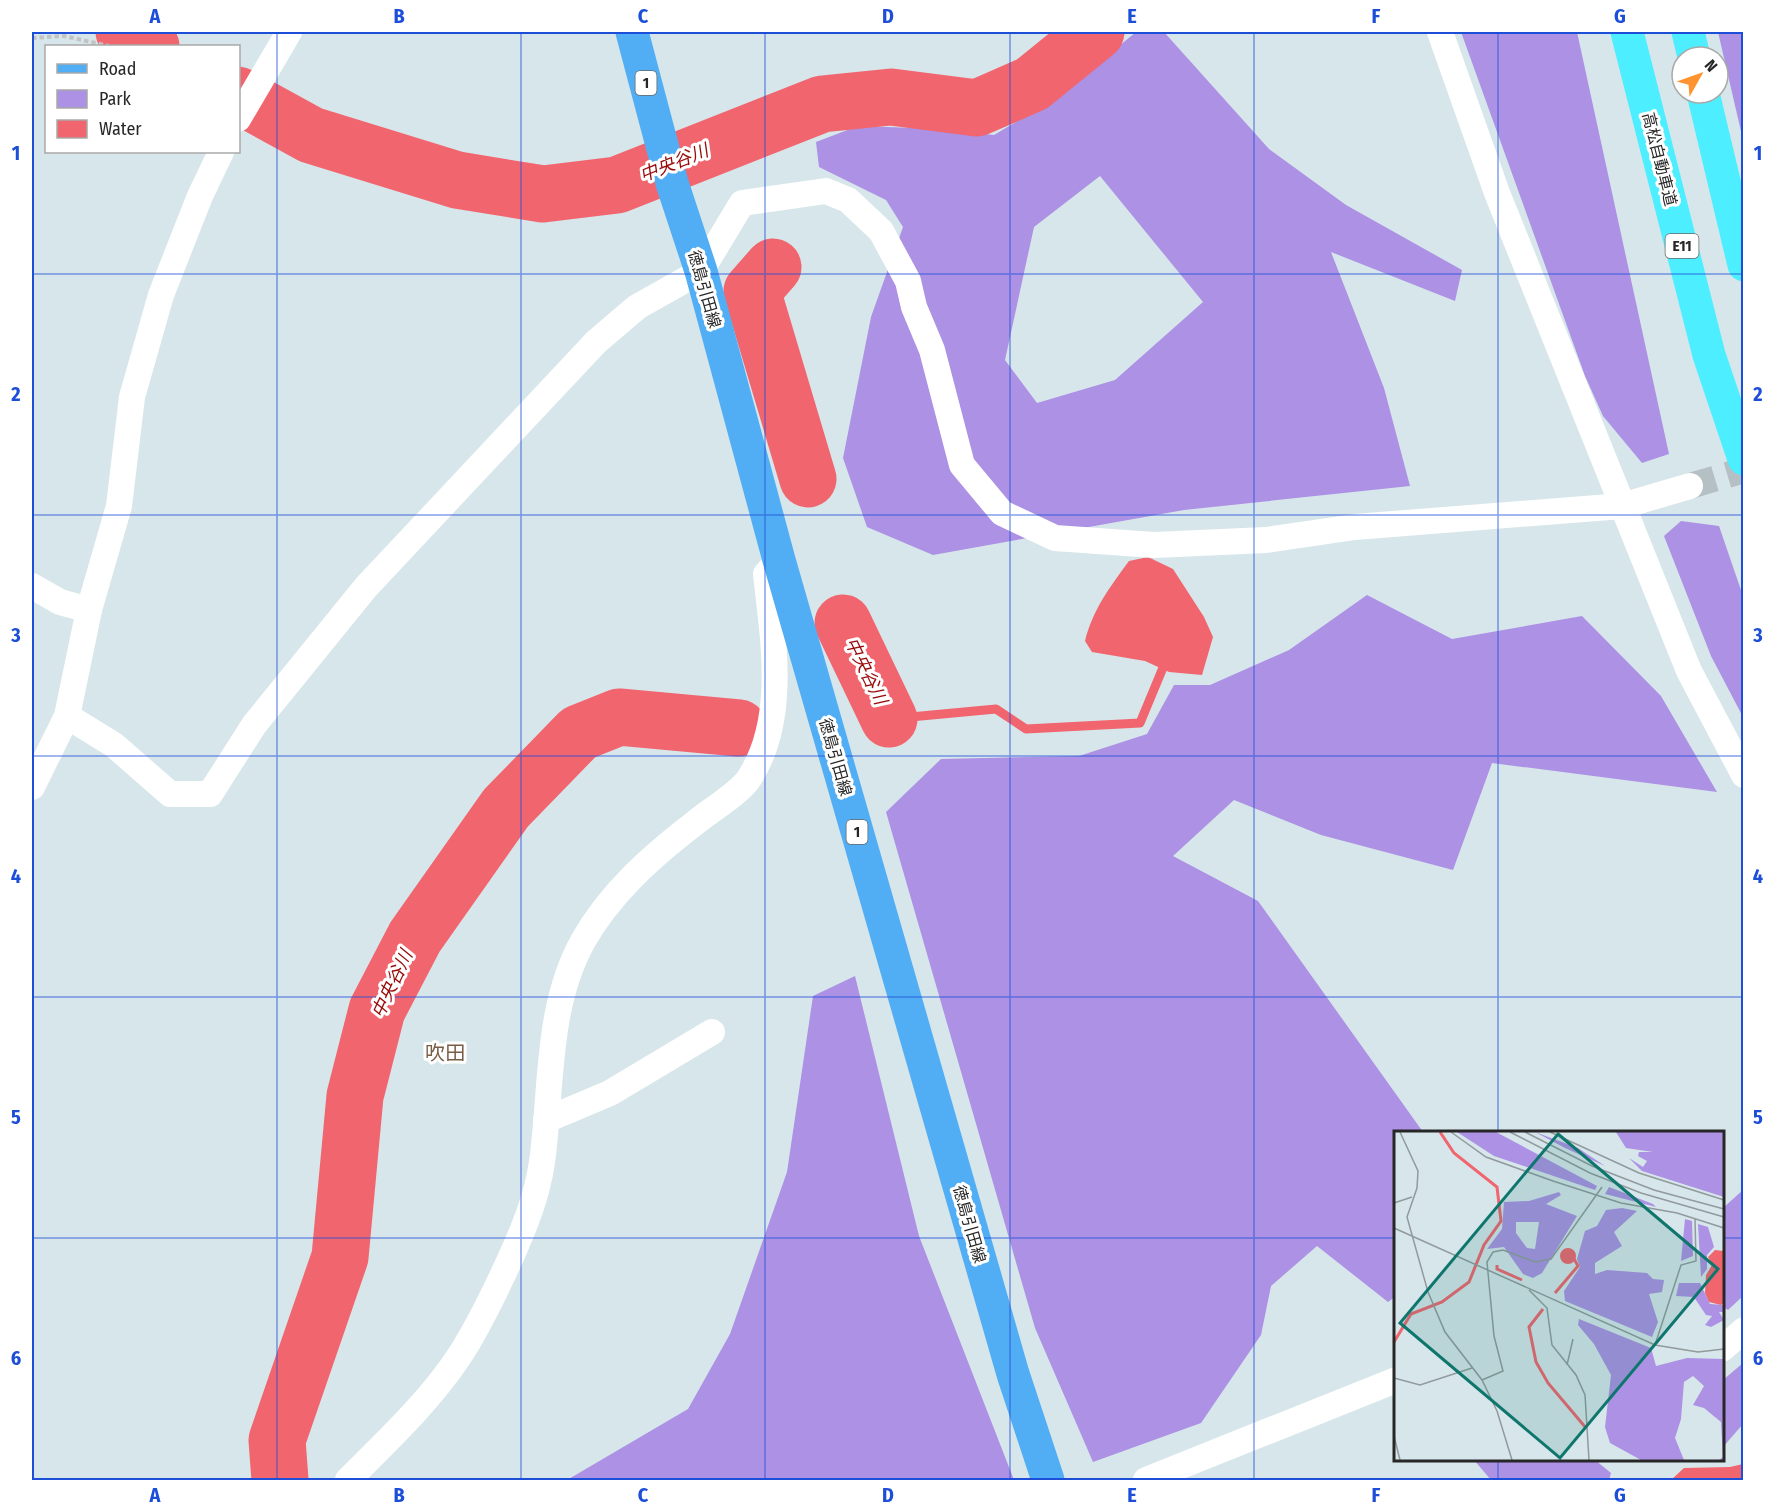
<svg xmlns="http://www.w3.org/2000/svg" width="1775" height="1512" viewBox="0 0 1775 1512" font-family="'Fira Sans Condensed','Noto Sans JP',sans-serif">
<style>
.green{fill:#ac91e4;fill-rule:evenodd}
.water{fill:#f1656f}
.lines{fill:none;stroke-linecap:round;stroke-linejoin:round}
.stream{stroke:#f1656f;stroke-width:9}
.river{stroke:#f1656f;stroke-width:57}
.street-tunnel{stroke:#b4c0c3;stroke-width:26;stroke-dasharray:26 13;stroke-linecap:butt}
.path{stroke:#c3c3c3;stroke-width:4;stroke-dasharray:4.5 3;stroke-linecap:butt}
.street{stroke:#fff;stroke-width:26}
.primary{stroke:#52aef4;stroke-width:33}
.highway{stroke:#4deeff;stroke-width:33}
.grid{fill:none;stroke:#1d4ed8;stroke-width:1.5;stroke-opacity:0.55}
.labels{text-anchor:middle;stroke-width:6;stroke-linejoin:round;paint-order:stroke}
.shield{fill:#fff;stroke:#686868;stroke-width:1.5}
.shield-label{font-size:15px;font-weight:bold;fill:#272727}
.street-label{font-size:16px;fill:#272727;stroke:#fff}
.water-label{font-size:18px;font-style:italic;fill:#980a09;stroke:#fff}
.quarter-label{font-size:20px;fill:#785e46;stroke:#fff}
.inset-river{fill:none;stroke:#f1656f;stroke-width:3}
.inset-road{fill:none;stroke:#919a9c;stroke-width:1.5}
.view{fill:#0f766e;fill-opacity:0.15;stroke:#0f766e;stroke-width:3}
.inset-edge{fill:none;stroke:#272727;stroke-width:3}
.neatline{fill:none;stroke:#1d4ed8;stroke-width:2}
.grid-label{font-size:20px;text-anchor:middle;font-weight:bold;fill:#1d4ed8}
</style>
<rect width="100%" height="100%" fill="#d7e6ea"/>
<!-- green -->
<g class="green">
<path d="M1136,32H1164L1269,149L1346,205L1462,270L1455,301L1331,252L1384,388L1410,486L1184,510L933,555L867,527L843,458L871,317L903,227L886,200L819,167L816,142L858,126L943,129L994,135L1055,99ZM1100,176L1203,302L1115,380L1037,403L1005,360L1034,227Z"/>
<path d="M1461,32H1577L1669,454L1642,463L1603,416L1585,376Z"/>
<path d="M1718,32H1743V140Z"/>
<path d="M1681,521L1719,526L1743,596V717L1711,656L1664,536Z"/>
<path d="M1367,595L1452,639L1582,616L1661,696L1717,792L1492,763L1453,870L1321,835L1234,800L1173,856L1258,901L1423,1132H1396L1395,1297L1388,1302L1317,1246L1271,1286L1261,1335L1201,1423L1093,1462L1035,1328L886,812L941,759L1079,756L1147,734L1174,685H1210L1289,650Z"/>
<path d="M855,976L919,1236L1014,1480H567L688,1409L730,1334L787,1172L813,996Z"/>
<path d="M1743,1190V1296L1728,1310L1723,1307V1208Z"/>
<path d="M1743,1363V1424L1723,1447V1380Z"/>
<path d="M1474,1460H1595L1611,1473L1609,1480H1491Z"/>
</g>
<!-- water -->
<g class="water">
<path d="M1148,557L1173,569L1204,617L1213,637L1202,675L1169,672L1145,661L1092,652L1085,641C1093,609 1110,587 1129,561Z"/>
<path d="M1743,1464V1480H1671L1684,1468L1730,1467Z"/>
</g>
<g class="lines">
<!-- stream -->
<path class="stream" d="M889,719L996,709L1026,729L1140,723L1167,658"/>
<!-- river -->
<g class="river">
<path d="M124,32L151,46"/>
<path d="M238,95L311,135L457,180L543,194L617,185L822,104L891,97L977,108L1032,84L1096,32"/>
<path d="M773,267L752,291L808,479"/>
<path d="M843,623L889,719"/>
<path d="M280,1480L277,1440L340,1257L355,1096L377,1010L415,937L506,808L579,733L619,717L739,728"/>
</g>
<!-- street-tunnel -->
<path class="street-tunnel" d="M1690,486L1744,470"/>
<!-- path -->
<path class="path" d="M32,38L64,36L109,46"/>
<!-- street -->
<g class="street">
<path d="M1440,32L1497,193L1689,671L1744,775"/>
<path d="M238,119L289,32"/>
<path d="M32,586L60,602L89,610"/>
<path d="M67,716L114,745L170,794H210L254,725L366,587L596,342L637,307L701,271L742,203L826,191L848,200L881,231L908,281L914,307L932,350L962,465L1002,513L1055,538L1154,545L1266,540L1355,527L1622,506L1690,486"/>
<path d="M32,787L67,716L89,610L119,506L132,397L161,295L200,196L221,152"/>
<path d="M546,1120L610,1093L712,1032"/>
<path d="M1722,1349L1744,1330"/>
<path d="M348,1480C386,1442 430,1401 460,1355C480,1324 496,1290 511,1257C525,1226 537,1196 542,1162C552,1089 546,1007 583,941C610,893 652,856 695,823C709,811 738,794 748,780C788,721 773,639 766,574L779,560"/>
<path d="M1146,1480L1396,1380"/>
</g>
<!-- primary -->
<path class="primary" d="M632,32L672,183L701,271L779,560L1013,1374L1048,1480"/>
<!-- highway -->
<g class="highway">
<path d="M1627,32L1709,355L1744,459"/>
<path d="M1688,32L1694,57"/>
<path d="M1703,93L1744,265"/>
</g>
</g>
<!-- grid -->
<path class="grid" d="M277,32V1480M521,32V1480M765,32V1480M1010,32V1480M1254,32V1480M1498,32V1132M32,274H1744M32,515H1744M32,756H1744M32,997H1744M32,1238H1396M1722,1238H1744M1498,1460V1480"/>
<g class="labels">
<!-- shield labels -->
<g class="shield">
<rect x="635.5" y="71" width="21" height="24" rx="4.5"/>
<rect x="1665.5" y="234" width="33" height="24" rx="4.5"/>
<rect x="846.5" y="820" width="21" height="24" rx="4.5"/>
</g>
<g class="shield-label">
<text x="646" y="88">1</text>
<text x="1682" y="251">E11</text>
<text x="857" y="837">1</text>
</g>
<!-- street labels -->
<g class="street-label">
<text transform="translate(1660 159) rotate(76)" y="6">高松自動車道</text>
<text transform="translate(705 289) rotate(74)" y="6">徳島引田線</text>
<text transform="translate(836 757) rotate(74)" y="6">徳島引田線</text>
<text transform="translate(970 1224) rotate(74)" y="6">徳島引田線</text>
</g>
<!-- water labels -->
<g class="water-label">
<text transform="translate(674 163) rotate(-22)" y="6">中央谷川</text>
<text transform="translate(866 671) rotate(64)" y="6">中央谷川</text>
<text transform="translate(392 984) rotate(-65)" y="6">中央谷川</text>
</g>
<!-- quarter labels -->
<g class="quarter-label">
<text x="445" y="1060">吹田</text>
</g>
</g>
<!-- overview -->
<g transform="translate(1394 1131)">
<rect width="330" height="330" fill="#d7e6ea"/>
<path d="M63,1H102L203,55L201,59L100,25ZM141,1L184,17L211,35L171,17ZM222,1H330V66L248,40L235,27L249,36L253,30L244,25L245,21H259L232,17ZM215,56L259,73L262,76L211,63ZM165,61L167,64L152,73L183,85L148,142L139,147L129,143L110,116L93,118L108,98L110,71L135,70ZM122,91H145L141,118L133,117L122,102ZM228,77L243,80L220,101L228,115L201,132V143L213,139L253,142L259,148L270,149L268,161L255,163L264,191L258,206L171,170L170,160L186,136L183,128L191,100L203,95L212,79ZM291,88L298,90L299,125L287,130ZM304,93L314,96L320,116L313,124V138L307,146ZM285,152H306L316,173L330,174V181H325L330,189L317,196L311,194L318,185L312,184L300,166L282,165ZM185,188L257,217L262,235L293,227L330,228V329H325L329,326L327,291L310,277L299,274L310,255L299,245L290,251L287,288L281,307L290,329H247L216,312L211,296L217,244L200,213L184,194Z" fill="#ac91e4" fill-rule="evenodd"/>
<path d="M166 125a8 8 0 1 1 16 0a8 8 0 1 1-16 0ZM321,119L330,120V172L327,174L315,171L311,162L312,144L318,134L314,126Z" fill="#f1656f"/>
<path class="inset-river" d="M103,134V138L128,149M161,162L184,135L179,126M149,178L135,196L142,231L154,252L192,297M0,211L17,183L48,171L75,151L90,114L107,90L103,56L60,22L46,1"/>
<path class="inset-road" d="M6,1L24,40L23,57L13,86L34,161L51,201L88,249L103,280L118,329M57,1L92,26L159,50L227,72L283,82L330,97M116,1L196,42L247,62L330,86M131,1L198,35L260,59L330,78M156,1L245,42L330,69M0,72L18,66M0,97L261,214L304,221L330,218M135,159L153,177L158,214L182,244L191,264L195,329M261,214L287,134L302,130L301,88M173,234L179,208M0,247L26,254L78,237M88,249L109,240L100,205L93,131L99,121L109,119L141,131L157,128L208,56M0,305L6,329"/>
<path class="view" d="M164,3L324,138L166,327L6,192Z"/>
<rect width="330" height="330" class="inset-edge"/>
</g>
<!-- border -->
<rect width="1775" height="1512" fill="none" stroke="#ffffff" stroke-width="66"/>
<!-- legend -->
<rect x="45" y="45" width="195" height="108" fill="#ffffff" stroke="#a9a9a9" stroke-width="1.5"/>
<rect x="57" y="64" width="30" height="9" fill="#52aef4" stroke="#a9a9a9" stroke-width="1.5"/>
<text x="99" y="75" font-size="18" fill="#272727">Road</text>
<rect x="57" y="90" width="30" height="18" fill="#ac91e4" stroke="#a9a9a9" stroke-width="1.5"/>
<text x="99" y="105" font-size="18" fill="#272727">Park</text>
<rect x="57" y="120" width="30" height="18" fill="#f1656f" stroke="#a9a9a9" stroke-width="1.5"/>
<text x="99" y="135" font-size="18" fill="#272727">Water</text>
<!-- north arrow -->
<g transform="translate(1700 75) rotate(50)"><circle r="28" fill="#ffffff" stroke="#a9a9a9" stroke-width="1.5"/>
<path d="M0-4.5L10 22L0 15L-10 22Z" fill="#ff932f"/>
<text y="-9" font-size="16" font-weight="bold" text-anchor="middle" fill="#272727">N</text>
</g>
<rect x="33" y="33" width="1709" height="1446" class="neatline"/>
<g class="grid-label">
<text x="155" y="23">A</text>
<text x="399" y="23">B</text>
<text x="643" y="23">C</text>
<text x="888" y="23">D</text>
<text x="1132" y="23">E</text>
<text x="1376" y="23">F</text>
<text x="1620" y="23">G</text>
<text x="16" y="160">1</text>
<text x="1758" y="160">1</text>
<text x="16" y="401">2</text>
<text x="1758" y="401">2</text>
<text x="16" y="642">3</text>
<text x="1758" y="642">3</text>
<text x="16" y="883">4</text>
<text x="1758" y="883">4</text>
<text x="16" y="1124">5</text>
<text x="1758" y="1124">5</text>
<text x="16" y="1365">6</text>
<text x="1758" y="1365">6</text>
<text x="155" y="1502">A</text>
<text x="399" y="1502">B</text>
<text x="643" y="1502">C</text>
<text x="888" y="1502">D</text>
<text x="1132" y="1502">E</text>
<text x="1376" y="1502">F</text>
<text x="1620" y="1502">G</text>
</g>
</svg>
